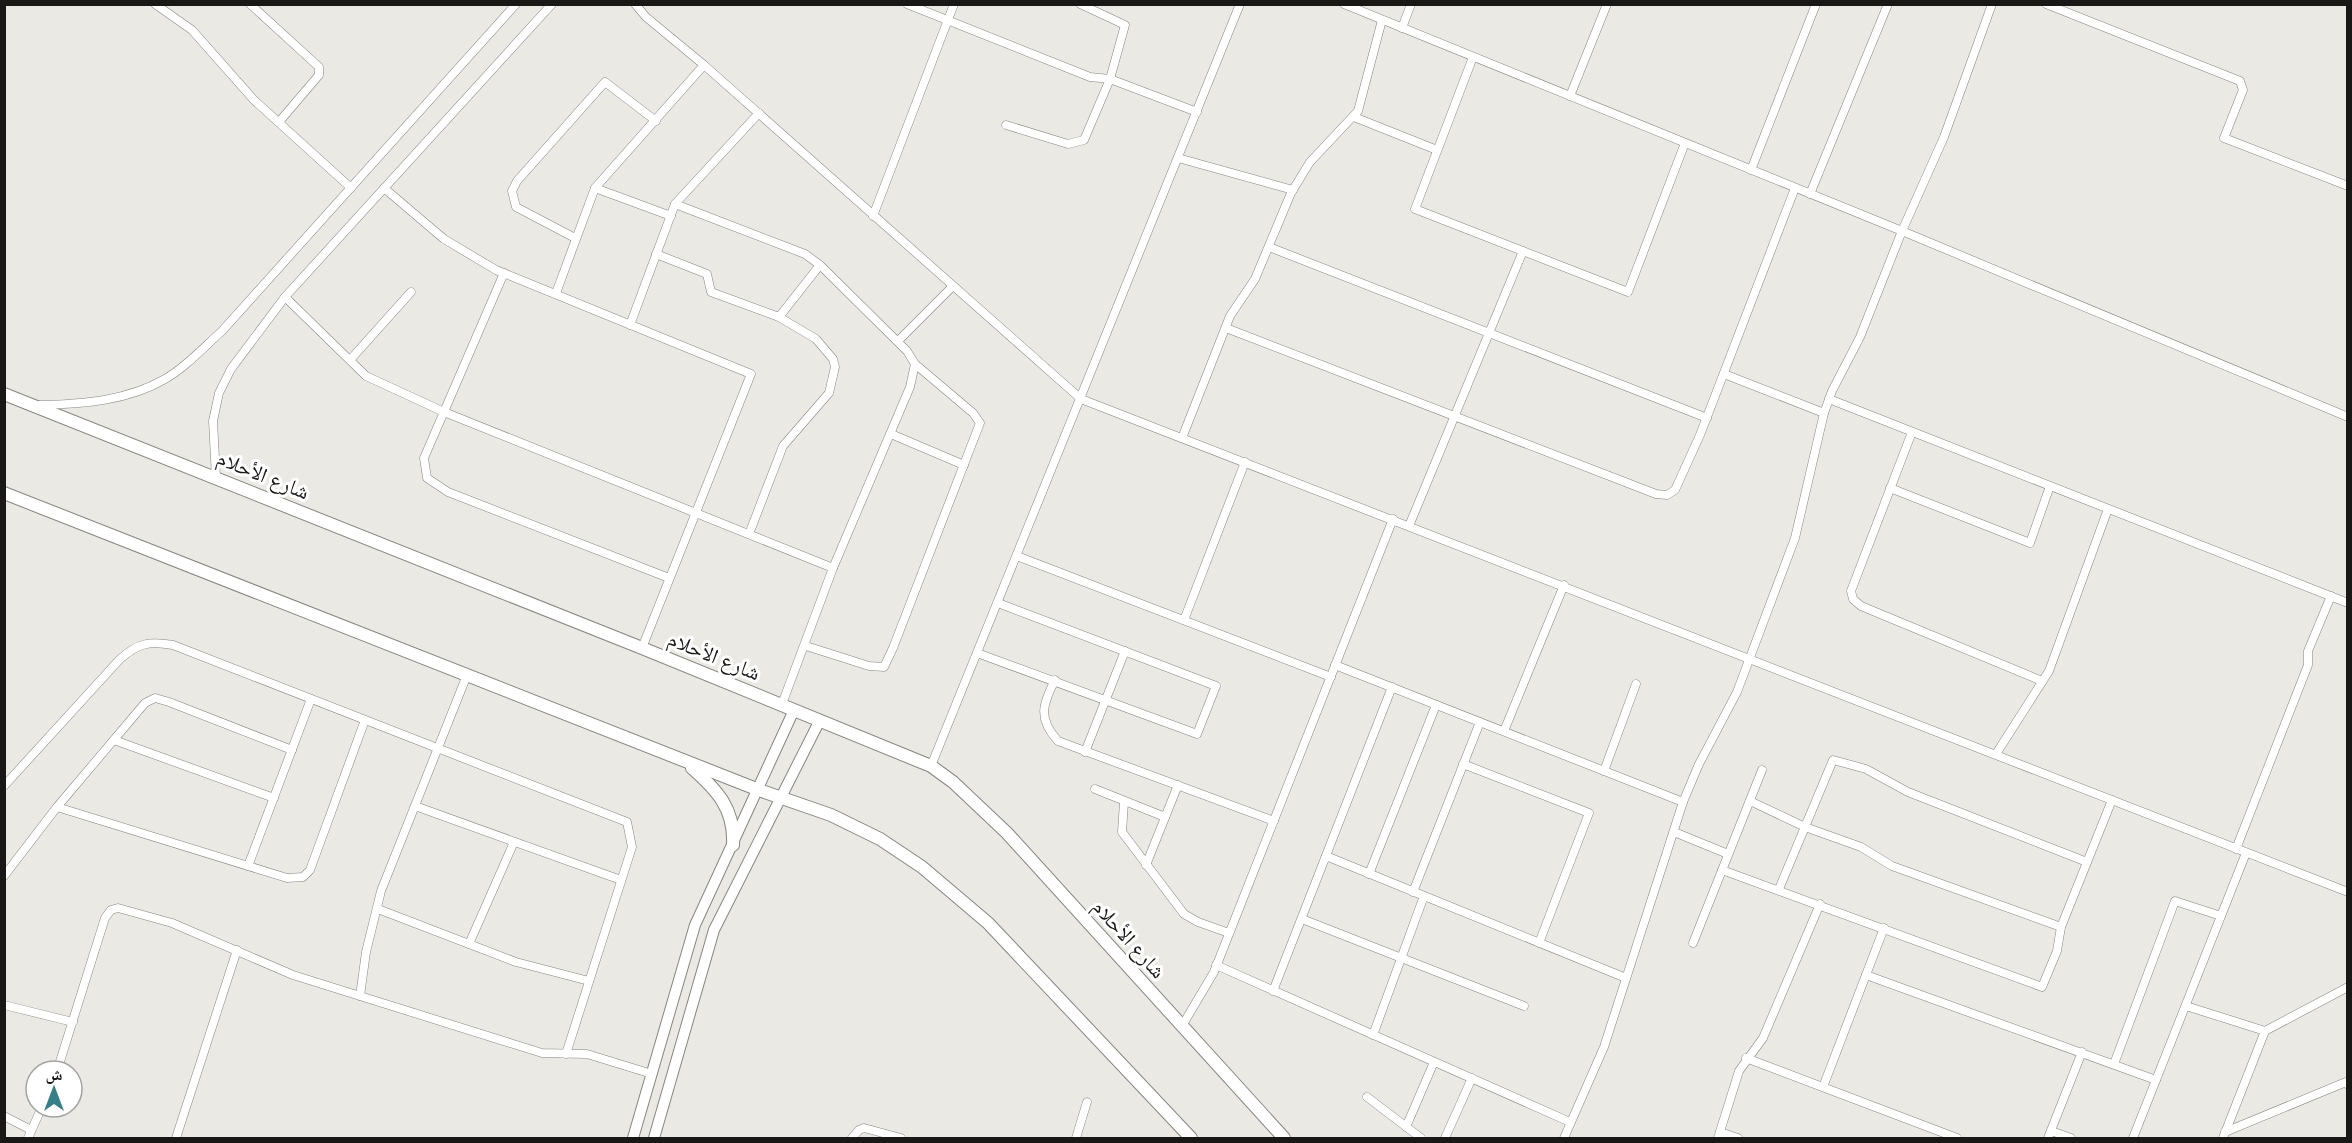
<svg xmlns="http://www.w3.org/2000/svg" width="2352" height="1143" viewBox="0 0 2352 1143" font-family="'Public Sans','Noto Naskh Arabic',sans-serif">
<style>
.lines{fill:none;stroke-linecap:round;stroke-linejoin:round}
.street-casing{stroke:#878580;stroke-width:9}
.secondary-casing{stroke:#878580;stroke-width:12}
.primary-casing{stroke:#878580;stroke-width:14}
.street{stroke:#fff;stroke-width:8}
.secondary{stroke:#fff;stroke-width:10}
.primary{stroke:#fff;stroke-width:12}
.labels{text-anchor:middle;stroke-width:6;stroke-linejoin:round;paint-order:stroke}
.street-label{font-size:21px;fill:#191816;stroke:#fff}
</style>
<rect width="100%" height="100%" fill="#ebe9e3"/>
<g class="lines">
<!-- street casing -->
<g class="street-casing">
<g id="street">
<path d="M155,4L192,30L254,100L351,188"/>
<path d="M250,4L319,67V75L279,122"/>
<path d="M635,4L646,17L704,65L1081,399L2348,892"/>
<path d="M907,4L1090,77L1110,79L1197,112"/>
<path d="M1344,4L1902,231L2348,417"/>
<path d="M2046,4L2240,81L2243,90L2224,138L2348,186"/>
<path d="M1402,28L1411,4"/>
<path d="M1473,57L1415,209L1628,292L1685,143"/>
<path d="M1570,96L1607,4"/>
<path d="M1354,117L1437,150"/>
<path d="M1006,125L1068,144L1084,140L1110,79L1125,25L1080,4"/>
<path d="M1178,158L1293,190"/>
<path d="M1751,170L1816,4"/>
<path d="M384,188L444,239L496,270L751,374L642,648"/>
<path d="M595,188L671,216"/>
<path d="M1810,194L1888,4"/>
<path d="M675,204L805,254L820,265L907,351L915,364L910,387L833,568L782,704"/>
<path d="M873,216L954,4"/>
<path d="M575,238L516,207L512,191L517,181L605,82L656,121"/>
<path d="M1269,247L1707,418"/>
<path d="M656,254L707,274L711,292L779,317L816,339L833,359L835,367L829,393L783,446L749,534"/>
<path d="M504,273L424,458L427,478L448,492L669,578"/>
<path d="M556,293L595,188L704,65"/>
<path d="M285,297L366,376L444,412L833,568"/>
<path d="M779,317L820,265"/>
<path d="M630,325L675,204L759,113"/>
<path d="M1226,328L1656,494L1667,495L1675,490L1700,435L1795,188"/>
<path d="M898,341L952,287"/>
<path d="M350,360L411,292"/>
<path d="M1724,374L1824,413"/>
<path d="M1829,399L2348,603"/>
<path d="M40,405C83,404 127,401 165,379C186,367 204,347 222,331L516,4"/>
<path d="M1912,432L1851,591L1853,599L1861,606L2042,681"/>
<path d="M891,434L964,465"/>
<path d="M1182,438L1230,316L1255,279L1291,193L1310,162L1358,111L1382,20"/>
<path d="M216,477L213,421L219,393L231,369L285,297L552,4"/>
<path d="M1890,488L2030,543L2050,486"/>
<path d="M1409,526L1523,251"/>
<path d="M1017,556L1331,677"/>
<path d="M1184,620L1245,462"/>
<path d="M806,646L869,666L884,667L893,648L980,423L973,413L915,364"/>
<path d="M977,653L1197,734L1216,686L998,603"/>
<path d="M1335,665L1683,802"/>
<path d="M1055,680C1042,705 1038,719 1058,741L1274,821"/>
<path d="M1504,731L1564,585"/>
<path d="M114,740L274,798"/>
<path d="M1085,752L1125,651"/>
<path d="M1996,754L2049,671L2108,509"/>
<path d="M1463,764L1589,813L1539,943"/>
<path d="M931,766L1240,4"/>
<path d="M1604,771L1636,684"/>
<path d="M4,786L120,659C138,643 149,641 173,645L627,822L632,847L566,1054"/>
<path d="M1095,789L1165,817"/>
<path d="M1750,801L1805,827L1861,847L1892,866L2061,927"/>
<path d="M1124,802L1122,832L1184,914L1198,922L1229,933"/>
<path d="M415,806L621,880"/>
<path d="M57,807L287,878L303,877L310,870L365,720"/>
<path d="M1674,832L1728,854"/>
<path d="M2236,849L2308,665V651L2331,596"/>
<path d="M1326,856L1626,978"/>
<path d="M1146,865L1178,785"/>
<path d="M248,866L311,699"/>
<path d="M1722,870L2042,987L2057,951L2061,927L2112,800"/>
<path d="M1369,874L1436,705"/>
<path d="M4,876L57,807L145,703L155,698L169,702L292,750"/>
<path d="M1779,889L1833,760L1866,769L1908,792L2087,862"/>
<path d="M1413,892L1480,722"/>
<path d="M378,909L516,962L589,981"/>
<path d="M1302,919L1524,1006"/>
<path d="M1693,943L1762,770"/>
<path d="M469,944L514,842"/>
<path d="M1216,965L1570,1122"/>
<path d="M1866,975L2156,1080"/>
<path d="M1273,991L1392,687"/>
<path d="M360,996L366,952L381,891L467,675"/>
<path d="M4,1005L73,1022"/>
<path d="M2186,1006L2265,1031"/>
<path d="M1182,1026L1214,972L1393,519"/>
<path d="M1373,1035L1424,896"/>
<path d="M1746,1058L1957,1138"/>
<path d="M2114,1064L2175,901L2221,916"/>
<path d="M57,1071L105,918L111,910L118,908L172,923L293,975L542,1053L587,1054L652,1074"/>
<path d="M1823,1087L1884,928"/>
<path d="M1367,1097L1421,1138"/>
<path d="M4,1116L31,1130"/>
<path d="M1406,1127L1434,1062"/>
<path d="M2051,1131L2071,1138"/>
<path d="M1720,1132L1738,1138"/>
<path d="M2225,1132L2346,1082L2348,1085"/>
<path d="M28,1138L42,1107"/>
<path d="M176,1138L237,950"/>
<path d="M852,1138L859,1130L864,1128L901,1138"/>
<path d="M1076,1138L1087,1102"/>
<path d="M1445,1138L1472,1078"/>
<path d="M1564,1138L1604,1047L1683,802L1699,764L1737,692L1795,538L1824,413L1832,391L1860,337L1902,231L1944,137L1992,4"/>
<path d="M1718,1138L1739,1071L1763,1038L1820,904"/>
<path d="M2048,1138L2082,1052"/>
<path d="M2133,1138L2246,853"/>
<path d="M2223,1138L2265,1031L2348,987"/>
</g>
</g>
<!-- secondary casing -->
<g class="secondary-casing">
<g id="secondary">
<path d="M633,1138L695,925L794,710"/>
<path d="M654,1138L714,930L820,720"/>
</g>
</g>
<!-- primary casing -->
<g class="primary-casing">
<g id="primary">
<path d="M4,394L642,648L931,766L953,782L1007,833L1284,1138"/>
<path d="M4,493L759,790L831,815L880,839L922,867L988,923L1191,1138"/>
<path d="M692,768C717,790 735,809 733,845"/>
</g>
</g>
<!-- street -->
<use href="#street" class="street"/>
<!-- secondary -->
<use href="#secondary" class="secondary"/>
<!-- primary -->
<use href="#primary" class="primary"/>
</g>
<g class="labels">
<!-- street labels -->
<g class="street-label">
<text transform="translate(263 475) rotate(22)" y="7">شارع الأحلام</text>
<text transform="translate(714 656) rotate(22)" y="7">شارع الأحلام</text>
<text transform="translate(1129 939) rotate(48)" y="7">شارع الأحلام</text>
</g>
</g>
<!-- border -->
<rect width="2352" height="1143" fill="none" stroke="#191816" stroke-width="12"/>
<!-- north arrow -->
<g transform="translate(54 1089)"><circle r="28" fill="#ffffff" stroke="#a3a3a2" stroke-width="1.5"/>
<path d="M0-4.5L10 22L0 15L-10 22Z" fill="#377f87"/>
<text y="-9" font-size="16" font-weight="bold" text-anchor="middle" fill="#191816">ش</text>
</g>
</svg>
